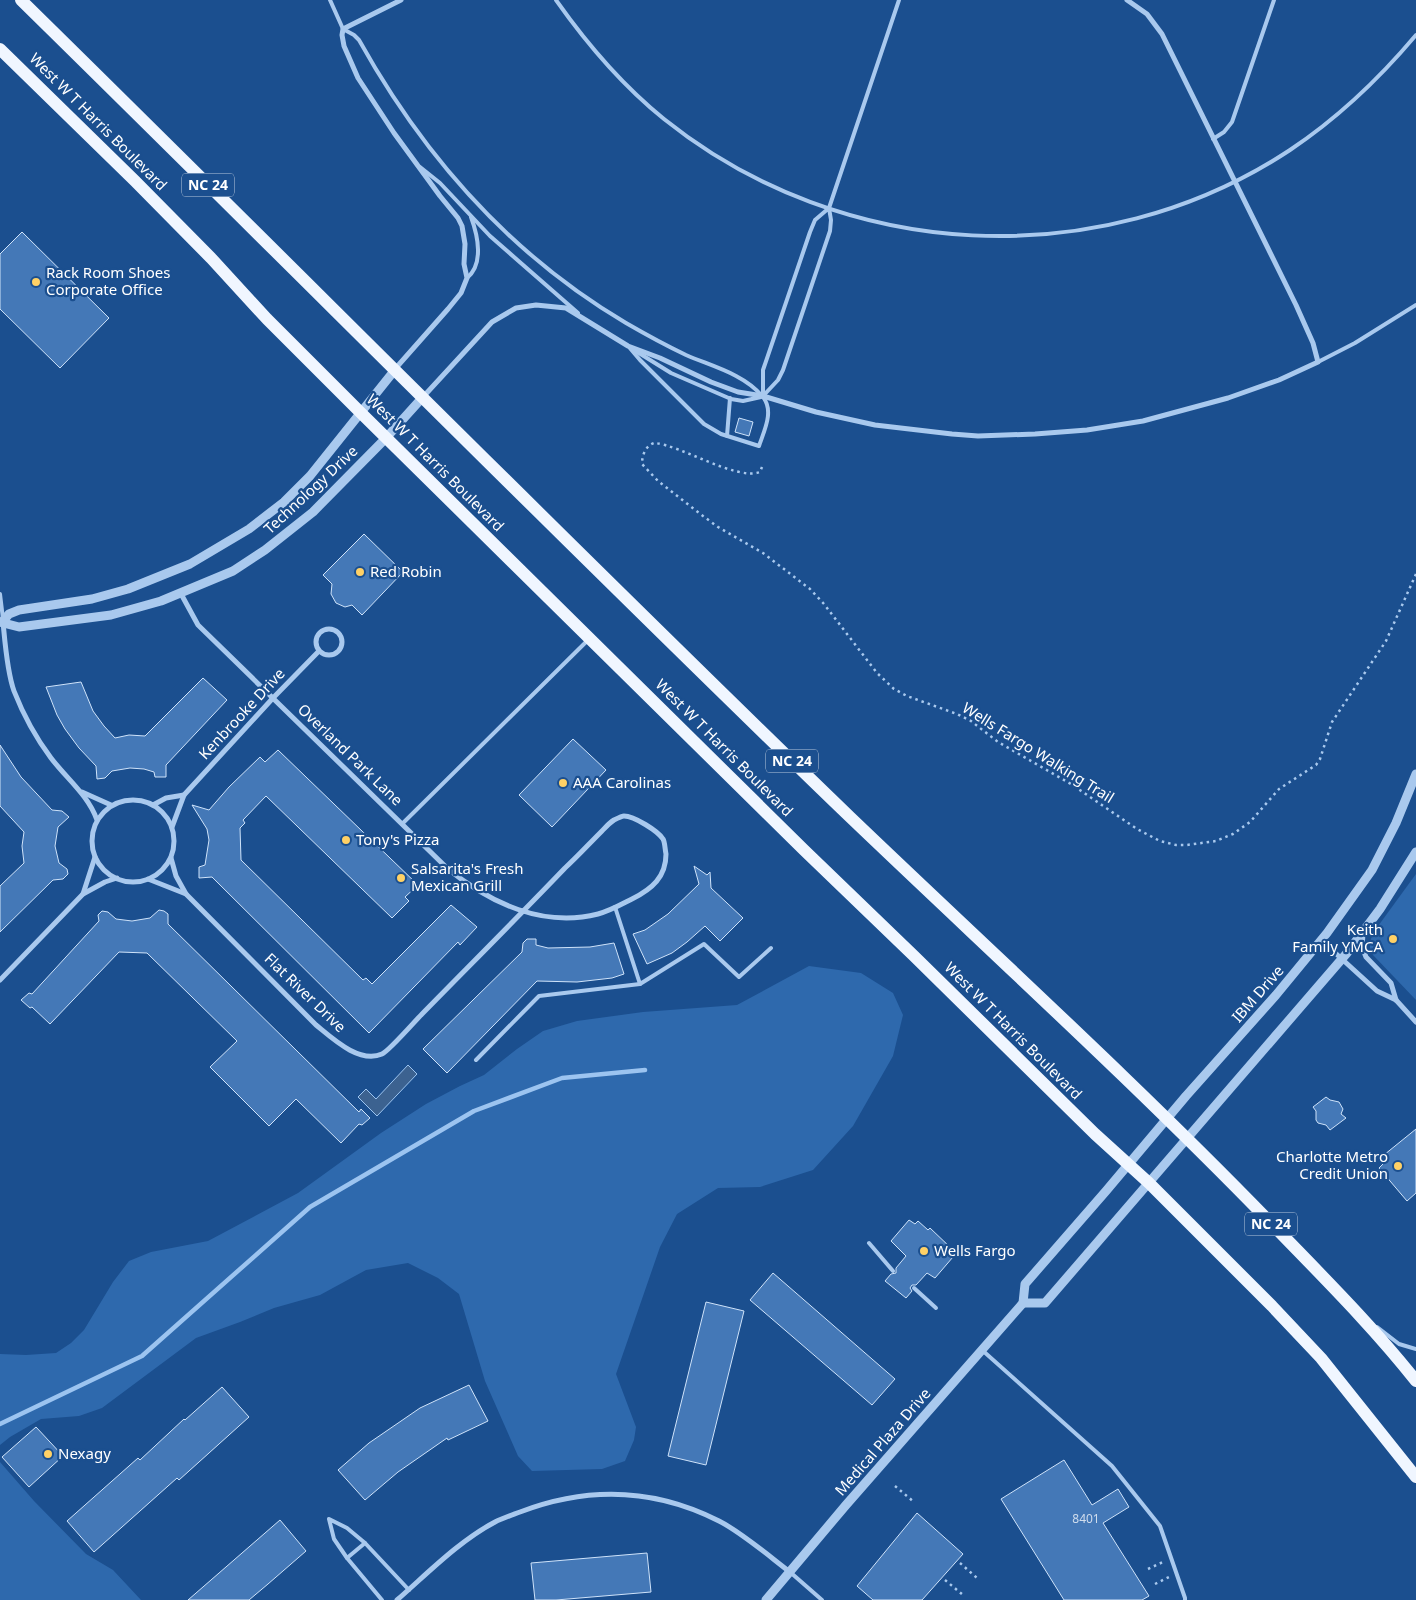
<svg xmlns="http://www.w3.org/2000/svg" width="1416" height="1600" viewBox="0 0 1416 1600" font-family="'Noto Sans',sans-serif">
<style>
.green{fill:#2e69ad}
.water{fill:#3c6290;stroke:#9cc4f0}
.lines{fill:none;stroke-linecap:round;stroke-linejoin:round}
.stream{stroke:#9cc4f0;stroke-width:4.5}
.building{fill:#4478b7;stroke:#cfe3fa}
.path{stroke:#a9c9ee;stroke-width:2.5;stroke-dasharray:2.5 4;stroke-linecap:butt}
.service{stroke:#a9c9ee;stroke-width:4}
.minor{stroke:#a9c9ee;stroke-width:5}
.tertiary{stroke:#a9c9ee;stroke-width:9}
.primary{stroke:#f0f6ff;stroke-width:12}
.poi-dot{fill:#ffd166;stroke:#1b4f8f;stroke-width:2}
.labels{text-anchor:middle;stroke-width:4.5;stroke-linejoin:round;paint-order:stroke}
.number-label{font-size:12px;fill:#d0dded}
.shield{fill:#1b4f8f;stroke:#bbcadd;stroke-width:1}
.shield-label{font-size:14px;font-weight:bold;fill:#fff}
.street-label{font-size:15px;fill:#fff;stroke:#1b4f8f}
.poi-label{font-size:15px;fill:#fff;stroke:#1b4f8f;text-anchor:start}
</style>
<rect width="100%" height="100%" fill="#1b4f8f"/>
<!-- green -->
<g class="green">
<path d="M1416,874V1000L1373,955L1370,949V942L1373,933Z"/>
<path d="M809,966L861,973L893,993L903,1015L893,1056L853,1126L813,1170L760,1187L718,1188L677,1214L660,1247L616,1374L636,1427L634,1440L625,1461L602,1469L532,1471L518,1456L485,1381L459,1294L438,1278L408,1263L366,1270L320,1295L274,1308L240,1322L196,1338L102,1408L79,1416L41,1419L10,1437L0,1445V1354L26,1355L56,1353L71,1343L84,1330L113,1282L129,1261L151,1252L208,1241L298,1193L381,1133L426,1104L460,1086L484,1075L517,1049L543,1031L577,1021L643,1012L737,1005Z"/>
<path d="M0,1462L34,1501L86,1554L113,1570L141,1600H0Z"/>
</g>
<!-- water -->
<path class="water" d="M408,1065L417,1074L377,1116L358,1097L366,1089L376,1099Z"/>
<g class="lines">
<!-- stream -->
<path class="stream" d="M0,1424L142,1356L310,1207L474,1111L562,1078L645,1070"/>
</g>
<!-- building -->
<g class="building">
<path d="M22,232L109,318L60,368L0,309V254Z"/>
<path d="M739,418L753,422L749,436L735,432Z"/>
<path d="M364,534L403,572L362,615L352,605L345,607L336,603L331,594L332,584L323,575Z"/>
<path d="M203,678L227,700L166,765V777H155L154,772L144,769L130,768L112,771L105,778L97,779L96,766L79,748L65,729L57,715L46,687L81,682L93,711L104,726L115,738L129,735L145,736Z"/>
<path d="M573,739L606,770L552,827L519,795Z"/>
<path d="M0,745L21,777L52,810L62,811L69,817L58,827L55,846L59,863L67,869L68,874L63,879L53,880L0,932V886L24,863L22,846L24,832L0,806Z"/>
<path d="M278,750L418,885L405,897L409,901L392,918L266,796L243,820L245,823L240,828L241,860L363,980L366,978L372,984L451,905L477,927L460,945L458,942L369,1033L212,877L199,878V867L205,865L209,840L207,829L192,805L209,810L229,787L260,757L265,762Z"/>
<path d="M694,866L707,875L710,872L711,888L743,918L720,941L705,926L687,942L672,953L647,964L633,934L645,930L668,914L699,884Z"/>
<path d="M159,910L164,911L168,914V924L359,1112L361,1109L370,1118L362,1125L359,1124L341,1143L296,1099L269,1126L210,1067L237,1041L147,953L119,952L50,1024L32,1007L30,1008L21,1000L29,993L32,994L99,921L98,915L102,911L108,912L116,919L132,921L150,918Z"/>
<path d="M527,939H536V945L548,948L590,947L614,943L624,974L612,978L577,982L537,981L447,1073L423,1049L522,952L523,943Z"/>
<path d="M1326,1097L1330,1100L1339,1102L1343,1109L1341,1114L1346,1118L1330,1130L1326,1125L1318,1123L1316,1120V1111L1313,1107Z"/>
<path d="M1416,1129V1193L1407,1201L1379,1168L1383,1164L1379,1159Z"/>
<path d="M909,1220L915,1224L918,1221L928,1230L930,1228L952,1249L949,1253L953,1257L935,1278L927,1273L916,1285H912L910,1288L912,1291L906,1298L885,1281L891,1274L896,1273V1268L906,1256L891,1241Z"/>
<path d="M773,1273L895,1379L872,1405L750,1300Z"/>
<path d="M706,1302L744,1311L706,1465L668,1456Z"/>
<path d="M469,1385L488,1421L448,1440L447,1438L398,1472L365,1500L338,1470L369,1443L420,1408Z"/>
<path d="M222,1387L249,1417L179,1480L177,1478L94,1552L67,1521L138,1458L140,1460L184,1419L185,1420Z"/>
<path d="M36,1427L63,1456L29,1487L2,1457Z"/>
<path d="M1064,1460L1092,1505L1118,1489L1129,1507L1103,1523L1149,1596L1142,1600H1064L1001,1499Z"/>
<path d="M917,1513L963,1554L922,1600H873L857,1586Z"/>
<path d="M280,1520L306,1551L268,1584L249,1600H188Z"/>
<path d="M647,1553L651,1592L556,1600H535L531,1563Z"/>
</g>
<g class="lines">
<!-- path -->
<g class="path">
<path d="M762,467L760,472C736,481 681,445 654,443C645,446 642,456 642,464L658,481L703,516L718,527L763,553L810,589L824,604L877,673L894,689L907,696L957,714L971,721L998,742L1071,784L1137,829L1160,841L1176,845H1187L1216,841L1233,834L1250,822L1279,789L1316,765L1320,759L1332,722L1386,641L1416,574"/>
<path d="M895,1486L914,1502"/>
<path d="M960,1563L977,1578"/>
<path d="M1148,1569L1163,1562"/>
<path d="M945,1580L963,1595"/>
<path d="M1155,1584L1169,1577"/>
</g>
<!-- service -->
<g class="service">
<path d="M330,0L343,29L354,35L359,40C423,155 511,255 626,323C645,334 665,345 686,355C711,366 744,374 762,396C775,410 764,431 759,446L721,434L704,424L640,360L629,347"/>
<path d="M556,0C587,44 622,85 664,119C842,262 1099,276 1290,150C1338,118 1379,79 1416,35"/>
<path d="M1213,139L1224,132L1232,122L1274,0"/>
<path d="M420,167L440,183L490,236L578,313"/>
<path d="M829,208L815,220L810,232L763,370V396L778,380L783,370L830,231L831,220L829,208L899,0"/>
<path d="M467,278C484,264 478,236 471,217"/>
<path d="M634,350L671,373L731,399L743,401L761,397"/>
<path d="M1318,362L1355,343L1416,305"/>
<path d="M727,436L730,398"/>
<path d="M0,594L3,619"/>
<path d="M402,824L588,640"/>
<path d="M615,907L640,984L704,944L739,977L771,948"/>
<path d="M476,1060L539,996L640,984"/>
<path d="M869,1243L893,1271"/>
<path d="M914,1288L936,1308"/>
<path d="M1377,1327L1399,1344L1416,1349"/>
<path d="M982,1350L1112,1466L1160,1526L1185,1598V1600"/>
<path d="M347,1558L365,1543"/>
<path d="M790,1572L822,1600"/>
<path d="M382,1600L347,1558L334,1539L329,1519L347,1528L365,1543L409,1590"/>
</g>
<!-- minor -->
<g class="minor">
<path d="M395,369L448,309L461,293L467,278L464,264L465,244L462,226L458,218L440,196L394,133L358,78L344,46L342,35L343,29L401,0"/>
<path d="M423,397L492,322L516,308L536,305L566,308L628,346L660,358L711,382L738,392L763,396L816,412L875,425L952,434L978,436L1035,434L1087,430L1143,421L1228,398L1279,380L1318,362L1313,343L1296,305L1162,34L1147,14L1127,0"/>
<path d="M3,622C5,642 7,672 14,691C23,714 36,738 51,758C67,779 88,795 97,820"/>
<circle cx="329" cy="642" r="13"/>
<path d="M82,792L111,805"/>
<circle cx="133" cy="841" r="41"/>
<path d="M153,805L166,798L184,795"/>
<path d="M172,827L184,795L273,698L319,651"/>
<path d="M171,858L176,876L186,894L316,1025C332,1038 359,1064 382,1054C389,1051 415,1021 422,1014C470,965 518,917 565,868C577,857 588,845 600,833C604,829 609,823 614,820C616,819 622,816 624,816C634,816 658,831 663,839C665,842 665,850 666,854C666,877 652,889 632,899C622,904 610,911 598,914C543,928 490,903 448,869L198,625L180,592"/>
<path d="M148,879L186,894"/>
<path d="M83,894L95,857"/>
<path d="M1363,934L1362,947L1366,957L1391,983L1396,1000"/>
<path d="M1321,940L1377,991L1396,1000L1416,1022"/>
<path d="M0,980L83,894L105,882L117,878"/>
<path d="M397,1600C428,1573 459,1541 495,1522C503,1518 512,1515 520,1512C588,1486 654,1488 719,1521C741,1532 769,1556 790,1572"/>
</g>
<!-- tertiary -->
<g class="tertiary">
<path d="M3,621L9,614L19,610L92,599L128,589L190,564L249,529L284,502L310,476L394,371"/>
<path d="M0,622L19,627L111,615L161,601L233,571L265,550L313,512L386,438L422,398"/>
<path d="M1023,1303H1045L1347,953L1380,909L1416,852"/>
<path d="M766,1600L846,1505L1023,1303L1025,1284L1106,1191L1186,1096L1276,995L1327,933L1372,870L1396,823L1416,774"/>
</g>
<!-- primary -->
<g class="primary">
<path d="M21,0C298,272 571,548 850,817C990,951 1134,1082 1269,1221C1319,1273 1371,1324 1416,1381"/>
<path d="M0,49L135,181L211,258L267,319L360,412L804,850L914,956L1095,1134L1149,1183L1272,1306L1321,1358L1416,1477"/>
</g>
</g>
<!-- markers -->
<g class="poi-dot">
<circle cx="36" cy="282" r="5"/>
<circle cx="360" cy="572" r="5"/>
<circle cx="563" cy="783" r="5"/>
<circle cx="346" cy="840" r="5"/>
<circle cx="401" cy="878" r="5"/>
<circle cx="1393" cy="939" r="5"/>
<circle cx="1398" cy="1166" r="5"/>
<circle cx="924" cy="1251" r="5"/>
<circle cx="48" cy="1454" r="5"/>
</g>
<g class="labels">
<!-- number labels -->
<g class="number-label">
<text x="1086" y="1523">8401</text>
</g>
<!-- shield labels -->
<g class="shield">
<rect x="182" y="173.5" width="52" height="23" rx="4"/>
<rect x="766" y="749.5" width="52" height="23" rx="4"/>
<rect x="1245" y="1212.5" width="52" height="23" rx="4"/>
</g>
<g class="shield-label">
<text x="208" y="190">NC 24</text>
<text x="792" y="766">NC 24</text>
<text x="1271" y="1229">NC 24</text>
</g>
<!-- street labels -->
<g class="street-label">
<text transform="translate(98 122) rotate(45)" y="5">West W T Harris Boulevard</text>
<text transform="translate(435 463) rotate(45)" y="5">West W T Harris Boulevard</text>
<text transform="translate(311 490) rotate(-43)" y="5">Technology Drive</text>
<text transform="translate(242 714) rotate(-47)" y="5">Kenbrooke Drive</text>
<text transform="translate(724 748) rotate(45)" y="5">West W T Harris Boulevard</text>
<text transform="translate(1038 753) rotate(32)" y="5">Wells Fargo Walking Trail</text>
<text transform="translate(350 755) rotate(44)" y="5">Overland Park Lane</text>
<text transform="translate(305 993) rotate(44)" y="5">Flat River Drive</text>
<text transform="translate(1258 994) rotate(-49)" y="5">IBM Drive</text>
<text transform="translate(1013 1031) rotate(45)" y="5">West W T Harris Boulevard</text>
<text transform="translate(883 1442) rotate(-49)" y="5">Medical Plaza Drive</text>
</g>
<!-- poi labels -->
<g class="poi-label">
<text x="46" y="278">Rack Room Shoes<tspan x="46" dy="17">Corporate Office</tspan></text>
<text x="370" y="577">Red Robin</text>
<text x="573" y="788">AAA Carolinas</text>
<text x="356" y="845">Tony's Pizza</text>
<text x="411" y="874">Salsarita's Fresh<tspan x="411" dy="17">Mexican Grill</tspan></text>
<text x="1383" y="935" text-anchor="end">Keith<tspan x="1383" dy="17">Family YMCA</tspan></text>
<text x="1388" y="1162" text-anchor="end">Charlotte Metro<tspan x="1388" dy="17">Credit Union</tspan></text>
<text x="934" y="1256">Wells Fargo</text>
<text x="58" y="1459">Nexagy</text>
</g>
</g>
</svg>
